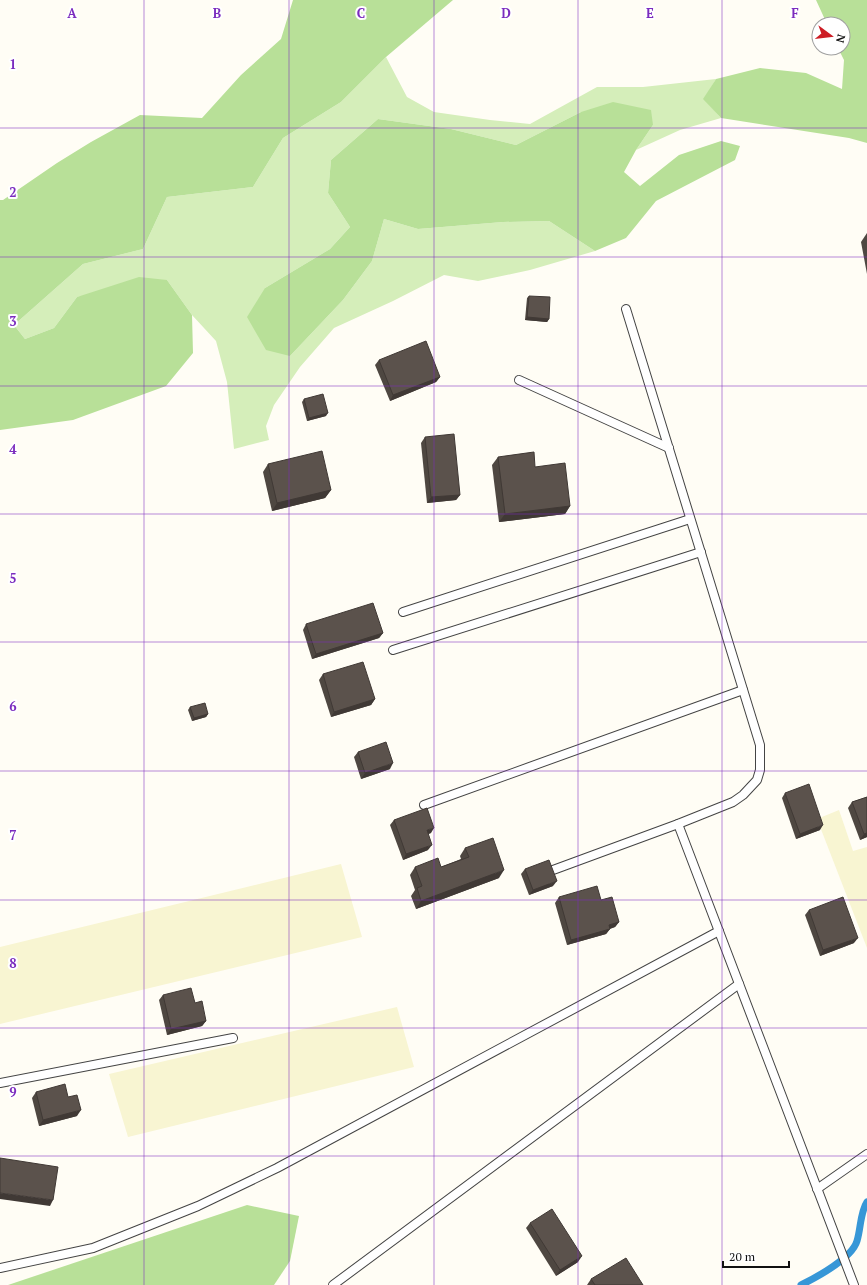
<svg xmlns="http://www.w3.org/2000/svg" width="867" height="1285" viewBox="0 0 867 1285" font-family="'PT Serif',serif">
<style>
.farmland{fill:#f8f5d2}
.green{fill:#d5eeba}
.forest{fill:#b8e098}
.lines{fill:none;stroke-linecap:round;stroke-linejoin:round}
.stream{stroke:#3797d7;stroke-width:7}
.service-casing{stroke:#444;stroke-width:10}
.service{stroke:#fff;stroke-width:8}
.wall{fill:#4e4741}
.shaded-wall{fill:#403935}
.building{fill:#5b524c;stroke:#403935}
.grid{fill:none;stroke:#7b2cbf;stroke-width:1;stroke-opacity:0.55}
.grid-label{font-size:13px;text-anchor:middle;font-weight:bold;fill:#7b2cbf;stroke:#fff;stroke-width:4;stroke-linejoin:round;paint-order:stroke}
</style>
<rect width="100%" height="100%" fill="#fffdf5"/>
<!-- farmland -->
<g class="farmland">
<path d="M839,810L853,851L867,847V948L817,819Z"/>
<path d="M341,864L362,937L0,1024V947Z"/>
<path d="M397,1007L414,1067L128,1137L109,1074Z"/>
</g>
<!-- green -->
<path class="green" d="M386,57L407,97L434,112L490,120L530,124L597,87H643L716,79L704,99L721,118L680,130L636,150L653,125L581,112L516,145L451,129L378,119L331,160L328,193L350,227L330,249L265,288L290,356L343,300L372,261L384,219L418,229L503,222L549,221L595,251L530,270L478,281L444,275L393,301L334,328L300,367L274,405L266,426L269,440L234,449L227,382L216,341L192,315L167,280L77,297L54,328L25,339L14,325L83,264L143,249L167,197L253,187L283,138L341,102Z"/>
<!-- forest -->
<g class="forest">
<path d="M293,0H453L386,57L341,102L283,138L253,187L167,197L143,249L83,264L14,325L25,339L54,328L77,297L139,277L167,280L192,315L193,353L166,386L73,420L0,430V200H3L57,163L91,142L140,115L202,118L241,75L281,39Z"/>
<path d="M816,0H867V143L849,138L721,118L703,99L716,79L760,68L806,73L842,89L844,60L838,48H843V24H827Z"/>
<path d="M613,102L651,110L653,125L636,150L624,172L640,186L679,155L721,141L740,146L735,160L656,201L626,238L595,251L549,221L503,222L418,229L384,219L372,261L343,300L290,356L266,350L247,317L265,288L330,249L350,227L328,193L331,160L378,119L451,129L516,145L581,112Z"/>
<path d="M247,1205L299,1216L290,1261L274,1285H8Z"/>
</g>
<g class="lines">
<!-- stream -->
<path class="stream" d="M801,1285C817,1277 852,1258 857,1241C861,1228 860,1213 867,1202"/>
<!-- service casing -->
<g class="service-casing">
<g id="service">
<path d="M519,380L669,448"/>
<path d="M403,612L690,519"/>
<path d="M393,650L701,552"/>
<path d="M424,805L743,690"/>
<path d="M678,824L854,1285"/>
<path d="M553,870L678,824L733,802L743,795L757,780L760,770V745L626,309"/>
<path d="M0,1083L233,1038"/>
<path d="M817,1189L867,1154"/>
<path d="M0,1268L93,1248L198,1206L277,1168L719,931"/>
<path d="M333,1285L739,984"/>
</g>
</g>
<!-- service -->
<use href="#service" class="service"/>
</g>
<!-- wall -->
<g class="wall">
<path d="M867,233V274L861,242Z"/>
<path d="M529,296L549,319L547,322L525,320L527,298Z"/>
<path d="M379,360L440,377L436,382L390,401L375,365Z"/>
<path d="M304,399L326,416L307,421L302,402Z"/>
<path d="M425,437L460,495L456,500L427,503L421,443Z"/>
<path d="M498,457L535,467L570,506L565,514L499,522L492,465Z"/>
<path d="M268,464L331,490L325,498L272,511L263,472Z"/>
<path d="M306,624L383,633L379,638L312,659L303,630Z"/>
<path d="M323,674L375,699L371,705L331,717L319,680Z"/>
<path d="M190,707L208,714L206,717L192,721L188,710Z"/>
<path d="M358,752L390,769L361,779L354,757Z"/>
<path d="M785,793L820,830L796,839L782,798Z"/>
<path d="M867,797V837L860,840L848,808L852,802Z"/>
<path d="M394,820L431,833L428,834V850L403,860L390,825Z"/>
<path d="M465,848L499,878L416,909L411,896L415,890L410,875L415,867H441L461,859L460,856Z"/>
<path d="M525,869L553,886L529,895L521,874Z"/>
<path d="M559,897L601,900L619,922L615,927L610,929L606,934L567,945L555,903Z"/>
<path d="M809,910L854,943L820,956L805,915Z"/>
<path d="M163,995L195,1003L206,1021L202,1026L167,1035L159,1000Z"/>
<path d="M36,1092L68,1097L77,1116L39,1126L32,1098Z"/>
<path d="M530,1223L578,1262L556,1276L526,1228Z"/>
<path d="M591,1279L643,1285H587Z"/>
</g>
<!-- shaded-wall -->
<g class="shaded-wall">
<path d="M527,317L549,319L547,322L525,320Z"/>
<path d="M440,377L436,382L390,401L393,395Z"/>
<path d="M328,413L326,416L307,421L309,418Z"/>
<path d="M331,490L325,498L272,511L277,503Z"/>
<path d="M460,495L456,500L427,503L431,497Z"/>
<path d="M570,506L565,514L499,522L505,514Z"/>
<path d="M383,633L379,638L312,659L316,654Z"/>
<path d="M375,699L371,705L331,717L334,712Z"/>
<path d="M208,714L206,717L192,721L194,718Z"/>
<path d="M393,763L390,769L361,779L365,773Z"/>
<path d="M823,825L820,830L796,839L800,834Z"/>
<path d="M434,828L431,833L423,836L427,830Z"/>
<path d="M867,833V837L860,840L864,834Z"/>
<path d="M432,845L428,850L403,860L406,854Z"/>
<path d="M504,870L499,878L416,909L421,901Z"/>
<path d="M557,881L553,886L529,895L533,890Z"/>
<path d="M619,922L615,927L605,930L609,925Z"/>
<path d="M610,929L606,934L567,945L571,940Z"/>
<path d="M858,938L854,943L820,956L823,950Z"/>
<path d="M206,1021L202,1026L167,1035L171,1029Z"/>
<path d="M81,1110L77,1116L39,1126L43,1120Z"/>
<path d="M0,1193L53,1200L50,1206L0,1199Z"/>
<path d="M582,1256L578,1262L556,1276L560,1270Z"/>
</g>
<!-- building -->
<g class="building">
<path d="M529,296L550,297L549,319L527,317Z"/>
<path d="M426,341L440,377L393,395L379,360Z"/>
<path d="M323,394L328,413L309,418L304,399Z"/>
<path d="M454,434L460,495L431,497L425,437Z"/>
<path d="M322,451L331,490L277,503L268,464Z"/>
<path d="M534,452L535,467L565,463L570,506L505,514L498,457Z"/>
<path d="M373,603L383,633L316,654L306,624Z"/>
<path d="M363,662L375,699L334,712L323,674Z"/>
<path d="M205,703L208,714L194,718L190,707Z"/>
<path d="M386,742L393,763L365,773L358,752Z"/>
<path d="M809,784L823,825L800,834L785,793Z"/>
<path d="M867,797V833L864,834L852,802Z"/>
<path d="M427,808L434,828L427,830L432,845L406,854L394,820Z"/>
<path d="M493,838L504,870L421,901L417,888L422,886L415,867L438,858L441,867L469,857L465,848Z"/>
<path d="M549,860L557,881L533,890L525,869Z"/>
<path d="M597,886L601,900L612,897L619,922L609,925L610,929L571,940L559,897Z"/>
<path d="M843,897L858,938L823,950L809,910Z"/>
<path d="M191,988L195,1003L202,1001L206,1021L171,1029L163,995Z"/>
<path d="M65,1084L68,1097L77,1095L81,1110L43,1120L36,1092Z"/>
<path d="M0,1158L58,1167L53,1200L0,1193Z"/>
<path d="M552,1209L582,1256L560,1270L530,1223Z"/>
<path d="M626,1258L643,1285H595L591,1279Z"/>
</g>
<!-- grid -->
<path class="grid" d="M144,0V1285M289,0V1285M434,0V1285M578,0V1285M722,0V1285M0,128H867M0,257H867M0,386H867M0,514H867M0,642H867M0,771H867M0,900H867M0,1028H867M0,1156H867"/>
<g class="grid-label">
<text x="72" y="18">A</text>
<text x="217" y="18">B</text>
<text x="361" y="18">C</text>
<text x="506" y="18">D</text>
<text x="650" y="18">E</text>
<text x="795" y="18">F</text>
<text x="13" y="69">1</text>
<text x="13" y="197">2</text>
<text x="13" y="326">3</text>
<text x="13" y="454">4</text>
<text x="13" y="583">5</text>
<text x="13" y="711">6</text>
<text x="13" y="840">7</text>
<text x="13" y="968">8</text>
<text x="13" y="1097">9</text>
</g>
<!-- north arrow -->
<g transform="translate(831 36) rotate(105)"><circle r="19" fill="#ffffff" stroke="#a0a0a0"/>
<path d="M0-3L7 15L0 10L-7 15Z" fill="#cd1d25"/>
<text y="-6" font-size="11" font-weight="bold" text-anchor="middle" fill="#111111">N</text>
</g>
<!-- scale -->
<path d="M723 1261v6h66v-6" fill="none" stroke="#111111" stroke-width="2"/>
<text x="729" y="1261" font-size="12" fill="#111111" stroke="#ffffff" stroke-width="3" paint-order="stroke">20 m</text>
</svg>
